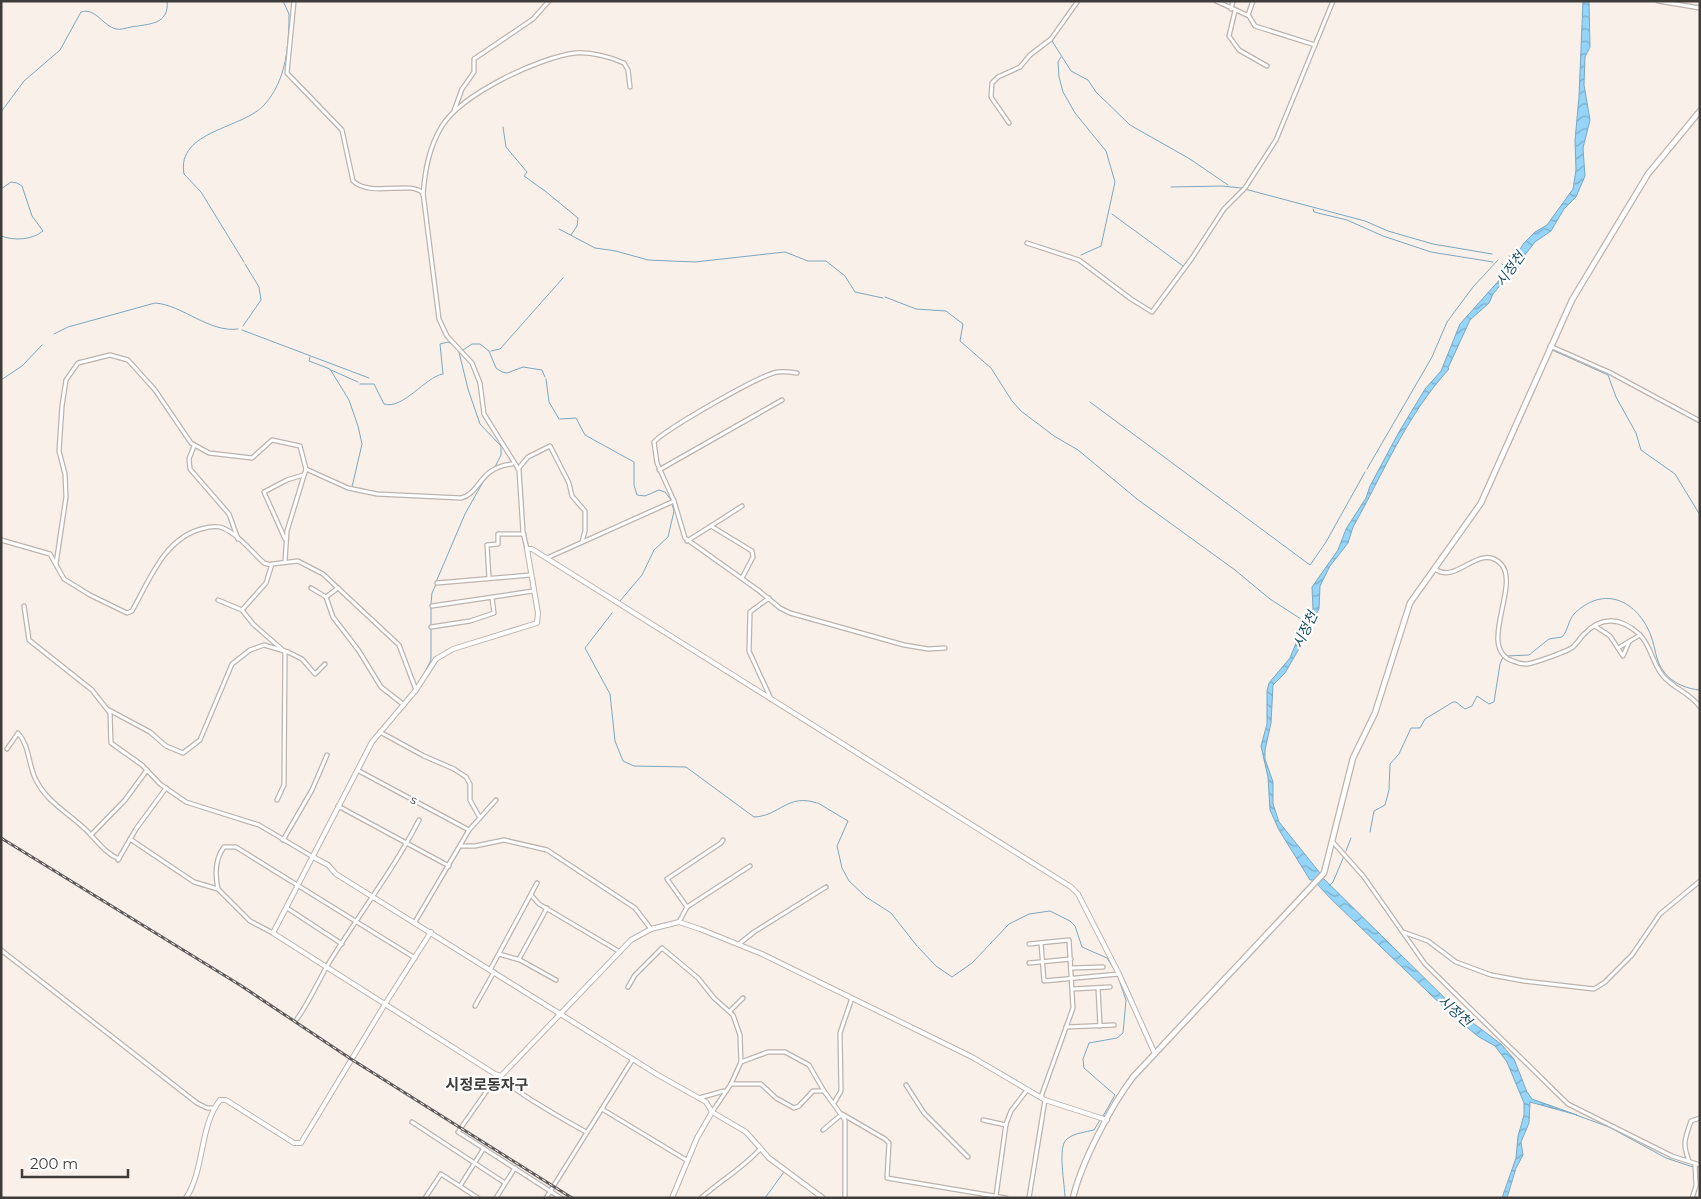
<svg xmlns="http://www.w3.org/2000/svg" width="1701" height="1199" viewBox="0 0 1701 1199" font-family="Montserrat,'Noto Sans KR',sans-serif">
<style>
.water{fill:url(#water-waves);stroke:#7aa7bf}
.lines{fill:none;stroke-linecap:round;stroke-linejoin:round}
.stream{stroke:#7aa7bf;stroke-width:1}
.minor-casing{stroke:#bdb3ad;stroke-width:5.5}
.tertiary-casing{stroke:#bdb3ad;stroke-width:6}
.secondary-casing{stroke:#bdb3ad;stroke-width:7}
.minor{stroke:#fff;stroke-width:3}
.tertiary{stroke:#fff;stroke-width:4}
.secondary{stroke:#fff;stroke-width:4.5}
.rail-casing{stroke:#5f5a58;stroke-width:3}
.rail{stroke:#fff;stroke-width:1;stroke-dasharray:4;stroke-linecap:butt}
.labels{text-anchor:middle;stroke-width:4.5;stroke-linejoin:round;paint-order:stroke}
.street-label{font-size:12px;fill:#3f3b39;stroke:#fff}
.water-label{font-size:14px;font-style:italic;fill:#174a63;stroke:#fff}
.quarter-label{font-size:15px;font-weight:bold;fill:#3f3b39;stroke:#fff}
</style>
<defs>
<pattern id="water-waves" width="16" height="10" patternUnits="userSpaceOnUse" patternTransform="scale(1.25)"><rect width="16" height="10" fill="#94d5f9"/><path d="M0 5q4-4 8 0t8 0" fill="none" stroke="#7aaecb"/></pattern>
</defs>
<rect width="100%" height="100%" fill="#faf0ea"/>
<!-- water -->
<g class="water">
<path d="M1583,1H1589L1590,47L1585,57L1584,85L1590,120L1583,148L1585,176L1576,197L1564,209L1551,231L1535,242L1517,265L1519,267L1516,266L1493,294L1489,303L1470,320L1448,368L1449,369C1406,416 1383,474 1353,527L1348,543L1330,566L1320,586L1319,609L1303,637L1300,647L1285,673L1273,685L1271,723L1265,750V759L1273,782V804L1279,822L1320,873L1314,880H1310L1279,830L1270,810L1268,777L1261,746L1267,724V691L1269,683L1290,658L1307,616L1313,609L1312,587L1338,550L1346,529L1366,498L1370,486L1399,432L1425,389L1441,371L1460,324L1502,277L1524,243L1535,232L1547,225L1573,189L1576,170L1575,140L1579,97Z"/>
<path d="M1322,877L1461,1014L1501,1044L1514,1059L1527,1092L1532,1099L1577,1115L1530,1102L1529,1123L1521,1142L1523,1155L1516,1168L1507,1198H1502L1516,1158L1518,1136L1524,1115V1103L1507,1062L1495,1046L1479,1037L1453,1016L1332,900L1316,883Z"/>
</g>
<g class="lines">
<!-- stream -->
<g class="stream">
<path d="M1052,41L1071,71L1088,80L1096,92L1130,125L1190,159L1228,185"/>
<path d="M1061,57L1058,62L1059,77L1063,92L1075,113L1106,151L1115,182L1101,246L1081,255"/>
<path d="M1,112L24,81L60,50L81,12C95,7 103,26 116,29C121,30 126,28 131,27C148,24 170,25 167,1"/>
<path d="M503,127L506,147L527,172L524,176L545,191L578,218L577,226L571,235"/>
<path d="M1171,187L1222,186L1241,188L1365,221L1388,231L1433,244L1492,254"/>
<path d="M1,189L11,182L17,183L22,186L32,216L43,231C32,240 14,241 1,236"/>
<path d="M1313,209L1314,212L1347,220L1383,236L1431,252L1493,262"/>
<path d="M1112,214L1183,266"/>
<path d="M559,229L595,248L616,251L648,260L695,262L785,252L808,261H826L845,276L855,292L883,298"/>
<path d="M1509,256L1514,258"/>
<path d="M244,262L201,192L184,174C176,130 244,129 265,104C285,81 288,52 289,22V14L283,1"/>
<path d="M1502,264L1507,268"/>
<path d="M885,297L916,309L946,311L963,324L960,341L991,368L1012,401L1021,411L1054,436L1078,450L1137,499L1235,570L1270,599L1304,621"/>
<path d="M243,326L261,300L259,287L245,264"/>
<path d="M242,330L369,378"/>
<path d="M54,334L68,327L155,303C183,305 209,333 238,329"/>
<path d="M463,350L472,344H480L489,351L496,368L502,372L507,373L523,367L542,370L545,377"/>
<path d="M1552,350L1608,375L1616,397L1636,433L1641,450L1675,474L1700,515"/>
<path d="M491,351L500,349L563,278"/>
<path d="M459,352L468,389L480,424L501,446V455L495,467"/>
<path d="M310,357L309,361L330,369L349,400L358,426L362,444L352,487"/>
<path d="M331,370L358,382"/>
<path d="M546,379L549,402L559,419"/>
<path d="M1,380L22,366L42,345"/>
<path d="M360,384H374L384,404C403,410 425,377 443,374L440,344L448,342L452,344"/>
<path d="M1090,402L1310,565L1326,542L1365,472"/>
<path d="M560,419L576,418L585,435L634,462V485L637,495L645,496L659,490L665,492L671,500"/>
<path d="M1367,469L1432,357L1447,322L1473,287L1498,260"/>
<path d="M436,582L465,514L483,482L490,474"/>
<path d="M620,601L642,575L654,550L668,537L674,511L672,504"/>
<path d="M431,604L432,593L436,584"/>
<path d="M612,613L585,648L610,694L615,741L623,761L634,766L686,767L754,817C780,816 787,793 817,803"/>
<path d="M1507,656L1529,655L1549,639L1562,637C1568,631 1568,621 1574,614C1604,584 1638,601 1651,636C1656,649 1655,660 1664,672C1672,683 1687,689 1700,690"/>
<path d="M420,681L431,660V607"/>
<path d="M818,803L848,821L837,846L842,868L849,881L866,897L891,913L917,946"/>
<path d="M1370,832L1374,811L1385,805L1389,790L1390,764L1399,754L1411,728H1420L1425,719L1453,702H1456L1465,709L1472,706L1477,696L1489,704L1494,702L1500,664L1503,657"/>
<path d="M1346,851L1351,838"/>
<path d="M1329,886L1333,882L1344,856"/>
<path d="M918,947L936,966L952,977L972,963L1009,924L1029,914L1050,911L1070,921L1075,926L1082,947L1107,958L1117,974"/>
<path d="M1576,1115L1609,1127L1666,1158L1693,1167"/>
<path d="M1103,1116L1115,1095L1084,1068L1083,1059L1089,1043L1117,1038L1123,1033L1126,1000L1118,977"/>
<path d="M765,1198L784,1172"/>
<path d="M1065,1198C1065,1185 1057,1146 1067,1139C1074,1133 1086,1132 1094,1130L1100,1120"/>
</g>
<!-- minor casing -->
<g class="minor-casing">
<g id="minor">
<path d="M294,1L287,73L342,130L353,181C372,198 410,180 423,193L439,319L447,336L472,363L480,383L484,414L519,470L523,532L527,549"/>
<path d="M1216,1L1249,16L1255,26L1315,45"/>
<path d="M1658,1L1700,8"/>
<path d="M1231,9L1233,1"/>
<path d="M1235,11L1229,36L1239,50L1267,66"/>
<path d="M1248,15L1253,1"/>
<path d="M454,111L462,89L474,72V59L533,19L549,1"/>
<path d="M1009,123L991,97L992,83L998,77L1020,67L1030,55L1051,39L1078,1"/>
<path d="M423,195C425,170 429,147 442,126C462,94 539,57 576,53C591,52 611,57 624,63L628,70L630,87"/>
<path d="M1027,243L1079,260L1131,299L1152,312L1192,258L1224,209L1245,188L1276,140L1333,1"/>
<path d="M1550,346L1609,372L1700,421"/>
<path d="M797,373C791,372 784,371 778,372C761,374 666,429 654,442L657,463L674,501L685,538L758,590L780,608L790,613L904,645L928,649L945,648"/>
<path d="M194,446L189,459L190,469L229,514L238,539"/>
<path d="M306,469L348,488L377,494L461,498C480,494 479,467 512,464"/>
<path d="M518,469L528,457L550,446L569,483L572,496L585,511V531L582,542"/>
<path d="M659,470L782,400"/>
<path d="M711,526L742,506"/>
<path d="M285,539L264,492L287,480L303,475"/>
<path d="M1,540L50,554L64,579L90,595L127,613L132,611C149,581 164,539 201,529C208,527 216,525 223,528C239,535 252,552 264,563L271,565"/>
<path d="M687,541L711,526L752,551L753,557L742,578"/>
<path d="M547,558L674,501"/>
<path d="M56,564L66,497L65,474L59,451L62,406L66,380L78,363L110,355L128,360L155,390L191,443L209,453L252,458L272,440L300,446L306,469L287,531L285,561"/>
<path d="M1435,569C1457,585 1479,542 1501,564C1521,585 1476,649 1513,661C1517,663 1522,664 1527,664C1535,663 1568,651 1573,647C1577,643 1580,639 1583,635C1601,616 1620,617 1639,634C1651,645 1652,663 1663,676C1674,689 1689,692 1700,707"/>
<path d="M489,578L487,545L498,544V534H524"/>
<path d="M437,583L530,575"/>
<path d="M311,588L326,597L333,617L359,651L381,687L404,705"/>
<path d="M326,597L338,588"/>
<path d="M769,598L750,612L749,651L771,699"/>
<path d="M218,600L242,610L253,624L285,652L284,785L277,800"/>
<path d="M24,606L29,640L92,690L110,713L111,743L142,765L160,784L186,802L259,825L313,857"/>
<path d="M432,606L533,591"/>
<path d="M242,610L266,583L272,564L298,561L323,574L399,645L416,690"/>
<path d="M1595,626L1610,636L1623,656L1629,642"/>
<path d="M431,627L470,621L494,613L492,598"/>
<path d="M1618,648L1640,635"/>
<path d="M109,710L150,732L166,746L183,753L200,740L232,664L250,650L264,645L288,652L302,659L315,674L325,664"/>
<path d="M380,732L424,756L454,769L466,777L470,784V800L480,818"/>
<path d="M7,749L18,733C30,746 28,765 36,780C47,802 67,812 85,829C97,840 103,852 119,859"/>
<path d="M359,771L469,830"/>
<path d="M338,806L449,866"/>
<path d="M91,835L125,800L147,770"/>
<path d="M130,839L194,882L218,889L250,921L273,933"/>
<path d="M283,840L312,790L327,755"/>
<path d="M1332,841L1364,877L1425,964L1568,1104L1672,1156L1700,1165"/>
<path d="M462,846H475L504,840L547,850L635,908L651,929"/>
<path d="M118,860L136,829L166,788"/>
<path d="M218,889C215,875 215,859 224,847H236L415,958"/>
<path d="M531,895L539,904L620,952"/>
<path d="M687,907L667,879L721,843L723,840"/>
<path d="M287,908L342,944"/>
<path d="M415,922L469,830L496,800"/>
<path d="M679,922L687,907L750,866"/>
<path d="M1403,932L1428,941L1456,962L1491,975L1524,981L1594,989L1605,982L1632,955L1660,914L1700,881"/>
<path d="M1041,943L1044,981L1119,974"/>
<path d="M739,944L754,932L826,887"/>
<path d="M1029,944L1069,940L1073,1008L1041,1097"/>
<path d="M1,950L197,1103L207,1108H215"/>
<path d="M499,954L520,960L556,980"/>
<path d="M519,959L547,908"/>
<path d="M1029,963L1071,959"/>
<path d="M1072,968L1103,967"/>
<path d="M490,970L537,883"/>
<path d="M628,987L635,975L662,948L698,978L714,998L733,1015L740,1035L741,1062L731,1084"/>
<path d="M1098,988L1100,1026"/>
<path d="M1073,989L1110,987"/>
<path d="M475,1006L494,972"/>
<path d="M730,1011L743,998"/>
<path d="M297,1019C309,1002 317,984 327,966C357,917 393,871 419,820"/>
<path d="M1066,1027L1114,1025"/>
<path d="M741,1062L768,1052H785L809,1065L824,1091"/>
<path d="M498,1075L458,1132L561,1198"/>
<path d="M501,1076C505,1087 572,1124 586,1132"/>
<path d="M906,1085L924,1113L968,1157"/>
<path d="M699,1098L724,1091"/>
<path d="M834,1103L841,1091L840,1033L852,998"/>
<path d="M602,1109L688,1161"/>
<path d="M712,1112L731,1084H761L776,1098L794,1108L799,1106L813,1091H824L845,1120V1198"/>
<path d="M983,1120L1006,1125"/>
<path d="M412,1122L505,1183"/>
<path d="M823,1130L842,1114L885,1139L889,1143L887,1178L1006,1198"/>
<path d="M1689,1161C1682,1143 1685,1139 1691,1121L1700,1118"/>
<path d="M460,1186L484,1148"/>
<path d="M996,1196L1006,1124L1011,1111L1027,1090"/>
<path d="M425,1198L441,1174L478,1198"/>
<path d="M496,1198L515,1168"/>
<path d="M546,1198L633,1059"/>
<path d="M701,1198C721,1180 742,1169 760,1149"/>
<path d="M1029,1198L1045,1100"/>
<path d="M1692,1198L1696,1186L1695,1164"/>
</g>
</g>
<!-- tertiary casing -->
<g class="tertiary-casing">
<g id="tertiary">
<path d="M313,857L328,865L336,874L658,1075L706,1102L712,1112L746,1132L769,1158L823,1198"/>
<path d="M1107,1120L1045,1100L972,1057L762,954L700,929L679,922L651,929L631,940L501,1076L495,1074L273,933L372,742L416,690L436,659L453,649L537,623L538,613L527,549H532L1071,887L1078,894L1119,974L1155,1054"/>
<path d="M186,1198C205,1169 199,1127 220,1100H226L294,1143H301L385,1004L431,932"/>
<path d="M672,1198L697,1138L712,1112"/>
</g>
</g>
<!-- secondary casing -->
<g class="secondary-casing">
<path id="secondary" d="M1073,1198C1081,1163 1111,1106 1133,1077L1324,873L1353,758L1375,713L1410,603L1481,503L1572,300L1648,174L1700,111"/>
</g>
<!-- minor -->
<use href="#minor" class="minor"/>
<!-- tertiary -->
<use href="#tertiary" class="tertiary"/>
<!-- secondary -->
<use href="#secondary" class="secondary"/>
<!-- rail casing -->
<g class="rail-casing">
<path id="rail" d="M1,838L240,985L351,1059L572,1198"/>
</g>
<!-- rail -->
<use href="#rail" class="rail"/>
</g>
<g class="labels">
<!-- street labels -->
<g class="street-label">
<text transform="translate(414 800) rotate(27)" y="4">s</text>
</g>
<!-- water labels -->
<g class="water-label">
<text transform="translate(1510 269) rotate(-54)" y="5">시정천</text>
<text transform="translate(1305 630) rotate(-65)" y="5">시정천</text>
<text transform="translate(1455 1011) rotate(41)" y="5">시정천</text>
</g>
<!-- quarter labels -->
<g class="quarter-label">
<text x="487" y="1090">시정로동자구</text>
</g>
</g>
<!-- border -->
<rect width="1701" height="1199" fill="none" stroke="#3f3b39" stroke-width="5"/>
<!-- scale -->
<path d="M22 1169v8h106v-8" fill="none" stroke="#3f3b39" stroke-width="2.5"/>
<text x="30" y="1169" font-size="15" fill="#3f3b39" stroke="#ffffff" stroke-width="4" paint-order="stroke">200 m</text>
</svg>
